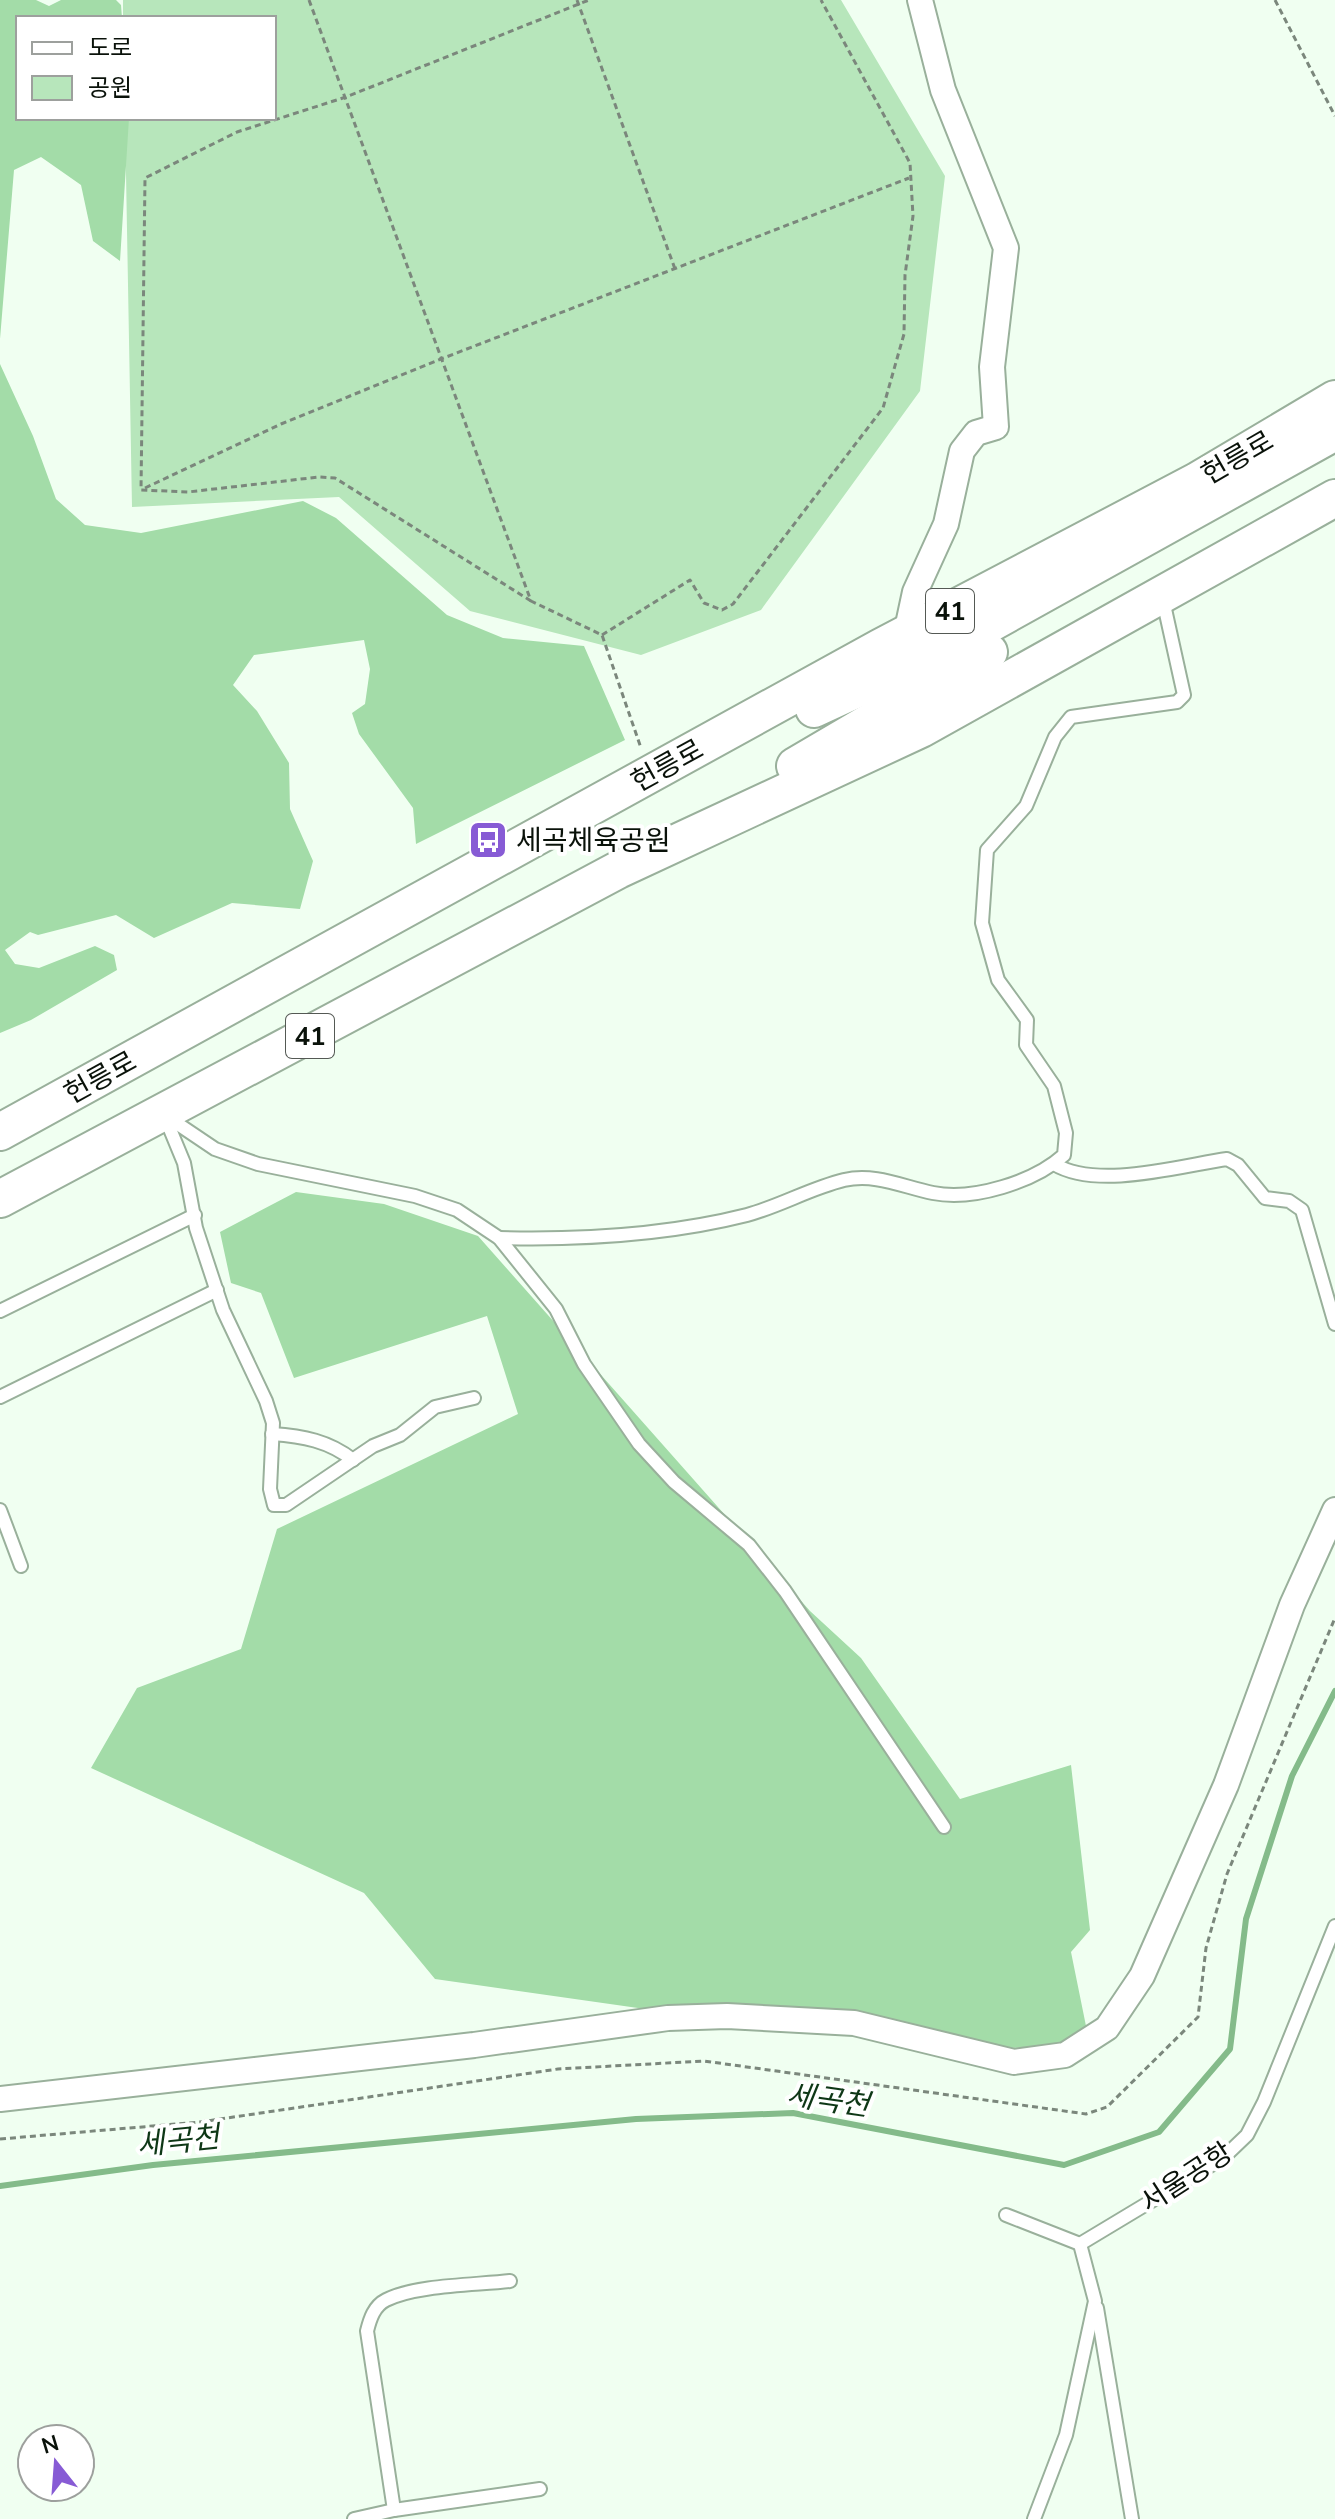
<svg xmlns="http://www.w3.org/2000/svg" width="1335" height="2519" viewBox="0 0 1335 2519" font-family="'Nunito Sans','Noto Sans KR',sans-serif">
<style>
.green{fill:#b7e6bb}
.forest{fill:#a3dca8}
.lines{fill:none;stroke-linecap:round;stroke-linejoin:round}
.stream{stroke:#84bb8a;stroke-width:6}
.lane-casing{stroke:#99b09b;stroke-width:16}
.street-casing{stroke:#99b09b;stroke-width:28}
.primary-casing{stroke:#99b09b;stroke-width:40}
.path{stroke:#7b877c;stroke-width:3;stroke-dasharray:6 4;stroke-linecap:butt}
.lane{stroke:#fff;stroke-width:12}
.street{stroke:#fff;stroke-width:24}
.primary{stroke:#fff;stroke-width:36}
.labels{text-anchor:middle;stroke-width:8;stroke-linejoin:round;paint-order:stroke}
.shield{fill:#fff;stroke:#545954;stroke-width:2}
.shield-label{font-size:26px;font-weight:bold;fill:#0a120a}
.street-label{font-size:28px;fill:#0a120a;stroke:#fff}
.poi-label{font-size:28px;fill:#0a120a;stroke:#fff;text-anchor:start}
.water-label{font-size:30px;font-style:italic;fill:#0e3716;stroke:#fff}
</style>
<rect width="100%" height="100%" fill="#f0fff1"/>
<!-- green -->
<path class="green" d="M123,0H841L945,176L920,391L761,610L641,655L470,611L339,497L132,507L125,118H274V18H123Z"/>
<!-- forest -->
<g class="forest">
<path d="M0,0H36L49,6L61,0H116L121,5L122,18H18V118H129L120,261L93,241L81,185L41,157L14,170L0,339Z"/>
<path d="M0,364L33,436L56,499L85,525L141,533L303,501L336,518L447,615L503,638L584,646L625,740L416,844L413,808L359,734L352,713L365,704L370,669L364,640L254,655L233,685L257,711L289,763L290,809L313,861L300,909L232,903L154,938L116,915L38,935L30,932L5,950L15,964L39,968L95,946L114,955L117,970L31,1020L0,1033Z"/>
<path d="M296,1192L384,1204L478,1236L810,1611L861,1658L960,1799L1071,1765L1090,1930L1071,1952L1086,2026L1060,2046L1009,2048L851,2010L638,2008L435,1979L364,1893L91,1768L137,1688L241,1649L277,1529L518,1414L487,1316L294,1378L261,1293L231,1283L220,1232Z"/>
</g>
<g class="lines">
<!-- stream -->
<path class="stream" d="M0,2186L153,2165L636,2119L793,2113L1064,2165L1159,2132L1230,2049L1246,1919L1292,1776L1335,1691"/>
<!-- lane casing -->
<g class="lane-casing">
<g id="lane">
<path d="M166,1116L215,1149L258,1164L415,1196L457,1210L499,1238L556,1309L584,1364L639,1444L674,1482L749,1545L785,1591L944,1827"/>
<path d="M165,1117L184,1163L196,1228L223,1310L266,1401L273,1423L270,1489L274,1505H286L373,1446L400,1435L435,1407L474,1398"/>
<path d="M1054,1164C1097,1190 1180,1166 1227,1159L1238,1165L1265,1198L1289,1201L1302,1210L1335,1324"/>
<path d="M499,1238C581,1240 668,1235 747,1215C780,1206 811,1188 844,1180C876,1173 903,1187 933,1193C973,1201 1034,1182 1064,1155L1066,1133L1054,1086L1026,1045L1027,1020L998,980L982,923L987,850L1026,806L1055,737L1071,717L1177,702L1184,695L1163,600"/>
<path d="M0,1311L195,1215"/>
<path d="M0,1397L217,1290"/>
<path d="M272,1434C303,1436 329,1441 353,1460"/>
<path d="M0,1510L21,1566"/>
<path d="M1006,2215L1080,2244L1223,2158L1247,2135L1264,2102L1335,1926"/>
<path d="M1097,2308L1132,2519"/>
<path d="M394,2510L367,2331C370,2319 374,2306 386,2300C415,2285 476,2285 510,2281"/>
<path d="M354,2519L394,2510L540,2489"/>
<path d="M1034,2519L1066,2435L1095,2301L1080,2244"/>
</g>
</g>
<!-- street casing -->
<g class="street-casing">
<g id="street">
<path d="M906,634L915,592L946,524L962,451L976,433L996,427L992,367L1006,248L943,90L920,0"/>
<path d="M0,2099L474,2045L668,2018L727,2016L854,2023L1014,2062L1065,2055L1107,2028L1142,1976L1226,1785L1292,1605L1335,1510"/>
</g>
</g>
<!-- primary casing -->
<g class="primary-casing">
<g id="primary">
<path d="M814,709L948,647L1335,432"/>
<path d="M795,766L989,652"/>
<path d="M0,1132L881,647L1197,481L1335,399"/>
<path d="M0,1199L618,870L921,729L1335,498"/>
</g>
</g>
<!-- path -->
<g class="path">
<path d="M309,0L531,601L602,635L641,748"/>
<path d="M577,0L675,269"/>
<path d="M1275,0L1335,116"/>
<path d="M145,488L281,424L441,359L909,178"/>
<path d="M531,601L335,478L319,477L188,492L141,490L145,178L237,132L346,97L589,0"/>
<path d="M602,635L690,580L704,603L722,610L733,604L883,408L904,334L905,275L913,216L910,163L821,0"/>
<path d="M0,2139L200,2122L558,2069L704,2061L1086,2114L1107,2107L1198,2017L1206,1948L1227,1874L1335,1618"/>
</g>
<!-- lane -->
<use href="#lane" class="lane"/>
<!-- street -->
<use href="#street" class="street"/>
<!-- primary -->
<use href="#primary" class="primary"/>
</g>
<!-- icons -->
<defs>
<g id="bus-square" transform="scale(2)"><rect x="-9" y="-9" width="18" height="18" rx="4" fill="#875bd5" stroke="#fff"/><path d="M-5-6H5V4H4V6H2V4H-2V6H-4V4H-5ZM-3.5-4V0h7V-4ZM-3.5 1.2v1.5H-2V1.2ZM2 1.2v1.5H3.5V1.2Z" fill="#fff"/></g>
</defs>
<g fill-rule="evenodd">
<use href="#bus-square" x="488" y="840"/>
</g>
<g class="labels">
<!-- shield labels -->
<g class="shield">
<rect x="926" y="589" width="48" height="44" rx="6"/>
<rect x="286" y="1014" width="48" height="44" rx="6"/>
</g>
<g class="shield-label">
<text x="950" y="620">41</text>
<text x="310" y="1045">41</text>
</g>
<!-- street labels -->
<g class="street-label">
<text transform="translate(1237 457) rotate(-30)" y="10">헌릉로</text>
<text transform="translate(667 765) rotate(-29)" y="10">헌릉로</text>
<text transform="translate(100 1077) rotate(-29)" y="10">헌릉로</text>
<text transform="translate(1186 2177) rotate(-33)" y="10">서울공항</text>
</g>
<!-- poi labels -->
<g class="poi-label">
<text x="516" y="850">세곡체육공원</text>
</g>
<!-- water labels -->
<g class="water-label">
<text transform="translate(828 2100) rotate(8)" y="10">세곡천</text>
<text transform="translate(178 2141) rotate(-6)" y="10">세곡천</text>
</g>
</g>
<!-- legend -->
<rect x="16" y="16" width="260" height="104" fill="#ffffff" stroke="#9da09d" stroke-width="2"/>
<rect x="32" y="42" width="40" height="12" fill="#ffffff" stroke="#9da09d" stroke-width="2"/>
<text x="88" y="56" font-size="24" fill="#0a120a">도로</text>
<rect x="32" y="76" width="40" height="24" fill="#b7e6bb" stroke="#9da09d" stroke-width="2"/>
<text x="88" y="96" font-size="24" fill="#0a120a">공원</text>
<!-- north arrow -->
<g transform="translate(56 2463) rotate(343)"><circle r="38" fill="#ffffff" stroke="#9da09d" stroke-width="2"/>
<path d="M0-6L14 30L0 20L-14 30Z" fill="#875bd5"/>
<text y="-12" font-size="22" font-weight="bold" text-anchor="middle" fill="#0a120a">N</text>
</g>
</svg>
